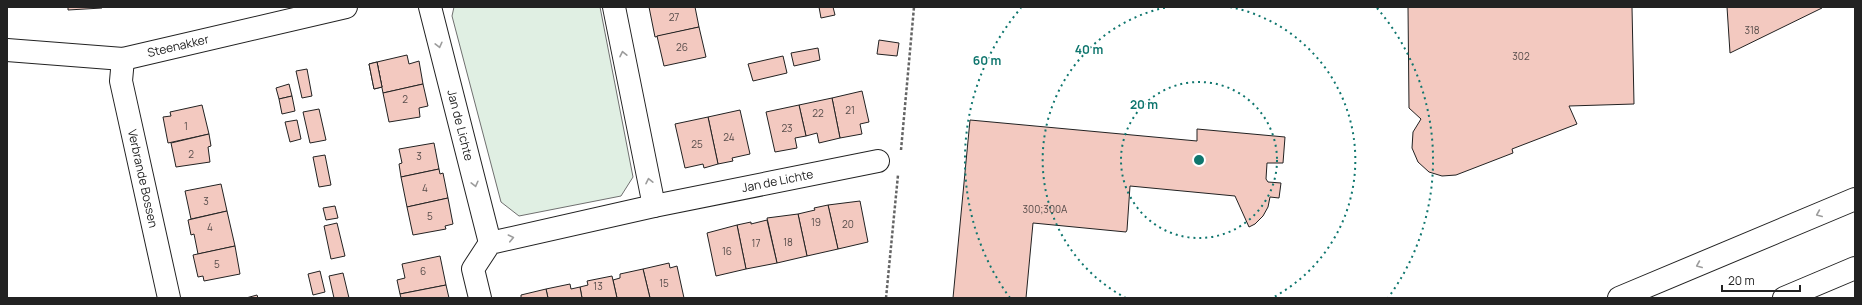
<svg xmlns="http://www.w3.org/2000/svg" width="1862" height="305" viewBox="0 0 1862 305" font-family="Manrope,sans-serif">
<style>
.green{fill:#e0efe3;stroke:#6f6f6f}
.building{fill:#f3c9c0;stroke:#222}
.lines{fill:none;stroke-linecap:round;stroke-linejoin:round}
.street-casing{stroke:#222;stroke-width:24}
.highway-casing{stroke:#222;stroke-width:24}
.path{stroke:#646464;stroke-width:2.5;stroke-dasharray:3 2;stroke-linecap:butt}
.street{stroke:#fff;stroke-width:22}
.highway{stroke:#fff;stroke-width:22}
.oneway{stroke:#9c9c9c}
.ring{fill:none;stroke:#0f766e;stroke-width:2;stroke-dasharray:2 4}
.labels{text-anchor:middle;stroke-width:3;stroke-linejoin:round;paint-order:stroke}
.number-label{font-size:10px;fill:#564c4a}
.street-label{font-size:12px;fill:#222;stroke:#fff}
.centre{fill:#0f766e;stroke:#fff;stroke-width:2}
.ring-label{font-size:12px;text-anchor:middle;font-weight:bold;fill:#0f766e;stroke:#fff;stroke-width:3;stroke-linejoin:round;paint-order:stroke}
</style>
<rect width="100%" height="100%" fill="#fff"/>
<!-- green -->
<path class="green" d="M454,7H600L633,177L621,196L519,216L501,202L452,16Z"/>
<!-- building -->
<g class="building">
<path d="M68,7H102V8L68,10Z"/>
<path d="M649,7H695L699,27L655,37Z"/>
<path d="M819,7H833L835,15L821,18Z"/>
<path d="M1408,7H1632L1634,104L1569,106L1577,124L1512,149L1513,153L1456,175L1442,176L1429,172L1418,162L1412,148L1413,132L1421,119L1409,108Z"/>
<path d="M1727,7H1822V8L1730,53Z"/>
<path d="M699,27L706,57L664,66L657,36Z"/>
<path d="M879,40L899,43L897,56L877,54Z"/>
<path d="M818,48L820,60L794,66L791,53Z"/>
<path d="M407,55L409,64L419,61L423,84L383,93L377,62Z"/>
<path d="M783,56L787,73L753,81L748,64Z"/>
<path d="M377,62L382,87L374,89L369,64Z"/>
<path d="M377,62L382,87L374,89L369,64Z"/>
<path d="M307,69L312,96L302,98L296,71Z"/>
<path d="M289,84L292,96L279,99L276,88Z"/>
<path d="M423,84L428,106L419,108L420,117L389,122L383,93Z"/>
<path d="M862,91L869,122L860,124L862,134L840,138L832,98Z"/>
<path d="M292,96L295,111L282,114L279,99Z"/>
<path d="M832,98L840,138L819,143L817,133L806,136L799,105Z"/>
<path d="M202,105L209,134L168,143L163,117L171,116L170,112Z"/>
<path d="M799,105L806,136L795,138L797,148L775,152L766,112Z"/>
<path d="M319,109L326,140L310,143L303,112Z"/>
<path d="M740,110L750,154L732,158L733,161L718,164L708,117Z"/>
<path d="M708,117L718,164L704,168L703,164L685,168L675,124Z"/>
<path d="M297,120L301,139L290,142L285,122Z"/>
<path d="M970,120L1197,141V129L1285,137L1283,163H1267L1266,179L1268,182L1281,183L1279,198L1270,197L1268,207L1263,216L1255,224L1249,227L1235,196L1130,186L1127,230L1126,232L1033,223L1026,298H953Z"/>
<path d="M209,134L211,146L208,147L210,162L176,167L171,143Z"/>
<path d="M434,143L439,169L401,177L399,164L402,163L399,149Z"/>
<path d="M325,155L331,185L319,187L313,157Z"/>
<path d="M439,169L440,174L443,173L448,198L407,207L401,177Z"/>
<path d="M221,184L227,211L191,219L185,191Z"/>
<path d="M448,198L453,224L445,226L446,229L413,235L407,207Z"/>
<path d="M860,201L868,242L838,249L828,205Z"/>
<path d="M828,205L838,249L807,256L798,214L815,210L814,208Z"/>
<path d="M335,206L338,218L326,220L323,208Z"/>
<path d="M227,211L235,246L198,254L194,234L191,235L188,220Z"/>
<path d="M798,214L807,256L777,263L767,218Z"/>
<path d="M767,220L777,263L746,269L737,225L751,222V224Z"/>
<path d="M337,223L345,256L331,259L324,226Z"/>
<path d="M737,225L746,269L716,276L707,233Z"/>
<path d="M235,246L240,274L204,281L203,276L198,277L193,255Z"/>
<path d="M440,256L446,285L400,294L397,280L405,278L402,264Z"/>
<path d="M669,263L670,268L677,266L684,298H650L643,269Z"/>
<path d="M643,269L650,298H617L613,280L620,278V274Z"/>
<path d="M320,271L325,292L313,295L308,274Z"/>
<path d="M343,273L349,298H334L329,276Z"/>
<path d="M612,276L617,298H582L580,287L588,285L587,281Z"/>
<path d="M570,284L571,289L580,287L582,298H548L546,289Z"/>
<path d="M446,285L449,298H401L400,294Z"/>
<path d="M546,289L548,298H521V295Z"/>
<path d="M257,295L258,298H246Z"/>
</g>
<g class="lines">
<!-- street casing -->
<g class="street-casing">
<g id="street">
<path id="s1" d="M430,7L490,243"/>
<path id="s2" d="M7,50L123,59L346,7"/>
<path id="s3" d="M123,59L121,81L169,298"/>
<path id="s4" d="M654,206L878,161"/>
<path d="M480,298L473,269L490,243L654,206L614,7"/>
</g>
</g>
<!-- highway casing -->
<g class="highway-casing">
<g id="highway">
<path d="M1619,298L1855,199"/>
<path d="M1784,298L1855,268"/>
</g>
</g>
<!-- path -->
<g class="path">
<path d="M901,150L914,7"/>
<path d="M886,298L898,175"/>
</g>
<!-- street -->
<use href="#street" class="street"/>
<!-- highway -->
<use href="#highway" class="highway"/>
</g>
<!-- one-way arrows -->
<defs><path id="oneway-chevron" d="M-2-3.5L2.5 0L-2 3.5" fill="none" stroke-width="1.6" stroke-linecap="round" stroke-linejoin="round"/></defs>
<g class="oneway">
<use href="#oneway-chevron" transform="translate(439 45) rotate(76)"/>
<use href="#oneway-chevron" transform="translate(623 54) rotate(-102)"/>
<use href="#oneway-chevron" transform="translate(649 181) rotate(-102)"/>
<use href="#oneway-chevron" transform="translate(475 184) rotate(76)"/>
<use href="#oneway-chevron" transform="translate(1819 214) rotate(157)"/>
<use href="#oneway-chevron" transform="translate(511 238) rotate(-13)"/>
<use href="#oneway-chevron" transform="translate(1699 265) rotate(157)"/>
</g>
<!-- distance rings -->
<g class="ring">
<circle cx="1199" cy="160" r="78"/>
<path d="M1126 298A156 156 0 0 1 1168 7M1230 7A156 156 0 0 1 1272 298"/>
<path d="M1010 298A234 234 0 0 1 1021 8M1377 8A234 234 0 0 1 1388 298"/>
</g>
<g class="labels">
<!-- number labels -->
<g class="number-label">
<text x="674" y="21">27</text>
<text x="1752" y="34">318</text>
<text x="682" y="51">26</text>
<text x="1521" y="60">302</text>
<text x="405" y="103">2</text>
<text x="850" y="114">21</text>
<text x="818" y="117">22</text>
<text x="186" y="130">1</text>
<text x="787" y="132">23</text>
<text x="729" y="141">24</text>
<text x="697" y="148">25</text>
<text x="191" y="158">2</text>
<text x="419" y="160">3</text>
<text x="425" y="192">4</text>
<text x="206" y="205">3</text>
<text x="1045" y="213">300;300A</text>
<text x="430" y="220">5</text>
<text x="816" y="226">19</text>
<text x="848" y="228">20</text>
<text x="210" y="231">4</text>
<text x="788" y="246">18</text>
<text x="756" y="247">17</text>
<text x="727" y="255">16</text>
<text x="217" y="268">5</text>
<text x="423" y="275">6</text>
<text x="664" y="287">15</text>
<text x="598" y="290">13</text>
</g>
<!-- street labels -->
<g class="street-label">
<text dy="4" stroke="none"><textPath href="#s2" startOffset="173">Steenakker</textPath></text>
<text dy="4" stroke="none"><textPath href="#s1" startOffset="122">Jan de Lichte</textPath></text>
<text dy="4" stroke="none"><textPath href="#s3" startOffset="122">Verbrande Bossen</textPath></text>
<text dy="4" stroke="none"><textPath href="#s4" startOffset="126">Jan de Lichte</textPath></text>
</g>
</g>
<circle cx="1199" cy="160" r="6" class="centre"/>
<g class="ring-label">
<text x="1089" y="54">40 m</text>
<text x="987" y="65">60 m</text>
<text x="1144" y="109">20 m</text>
</g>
<!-- border -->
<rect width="1862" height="305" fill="none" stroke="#222222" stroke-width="16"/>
<!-- scale -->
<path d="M1722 285v6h78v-6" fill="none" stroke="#222222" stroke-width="2"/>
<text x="1728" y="285" font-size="12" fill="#222222" stroke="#ffffff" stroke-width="3" paint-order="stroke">20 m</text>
</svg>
